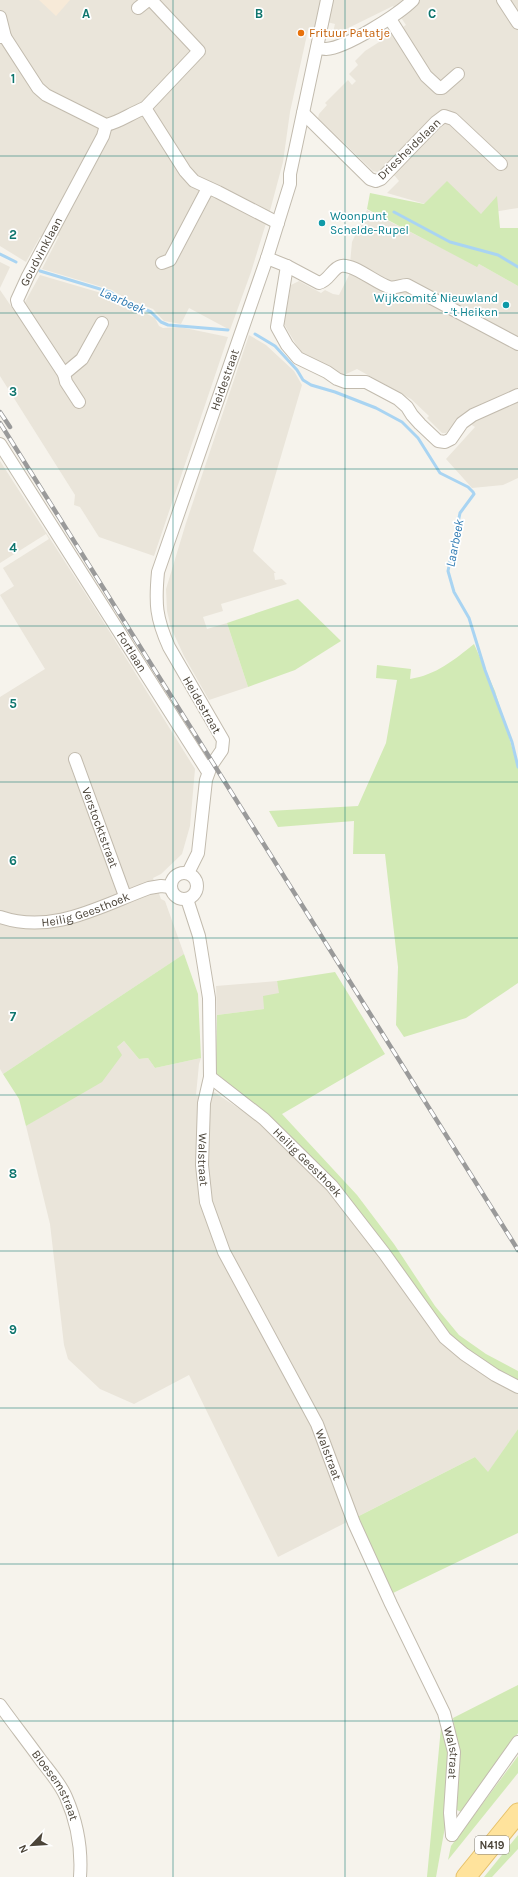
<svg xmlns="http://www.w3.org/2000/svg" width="518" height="1877" viewBox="0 0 518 1877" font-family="Karla,sans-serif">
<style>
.residential{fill:#eae5da}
.commercial{fill:#f7ead8}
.green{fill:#d2eab5}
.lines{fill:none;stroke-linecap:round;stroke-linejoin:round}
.stream{stroke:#a9d4f2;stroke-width:3}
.minor-casing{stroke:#c2bbae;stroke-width:14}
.primary-casing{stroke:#e6c16a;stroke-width:21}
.minor{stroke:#fff;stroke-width:12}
.primary{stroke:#ffe39c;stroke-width:19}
.rail-casing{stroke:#9a9a9a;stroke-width:4.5}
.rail{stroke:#fff;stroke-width:3;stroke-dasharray:9;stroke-linecap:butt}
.grid{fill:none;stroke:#0f766e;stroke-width:1;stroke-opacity:0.55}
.food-dot{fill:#e8710a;stroke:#fff;stroke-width:1.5}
.culture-dot{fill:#0f9aa8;stroke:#fff;stroke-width:1.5}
.labels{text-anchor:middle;stroke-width:3.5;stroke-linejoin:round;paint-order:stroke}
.shield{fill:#fff;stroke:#817c74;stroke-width:1}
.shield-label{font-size:11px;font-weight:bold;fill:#4b4439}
.food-label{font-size:12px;fill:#c56008;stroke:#fff;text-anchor:start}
.street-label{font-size:12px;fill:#4b4439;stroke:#fff}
.culture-label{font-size:12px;fill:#0d838f;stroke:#fff;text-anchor:start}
.water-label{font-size:13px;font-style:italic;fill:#2e7ab2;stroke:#fff}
.grid-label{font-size:13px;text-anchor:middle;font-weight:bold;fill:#0f766e;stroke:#fff;stroke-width:3.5;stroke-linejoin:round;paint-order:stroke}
</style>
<rect width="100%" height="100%" fill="#f6f3ec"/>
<!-- residential -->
<g class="residential">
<path d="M0,0H518V208L481,214L425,204L387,193L399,181L395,176L373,171L318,118L319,114L327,105L325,103L348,80L352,85L356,81L349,74L358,65L355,61L365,51L406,25L393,6L332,36L335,24L327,22L308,30L290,112L283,162L271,207L251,272L230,330L189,308L181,324L164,321L153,309L126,299L112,290L42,269L59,236L40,237L26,262L0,246Z"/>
<path d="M367,210L477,266L479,264L518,286V478L503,485L472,488L446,459L475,427L460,418L446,433H442L427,418L429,416L411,399L357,369L344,375L301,353L284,324L291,285L299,281L321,293L325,290L333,294L339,295L349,275L352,242Z"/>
<path d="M0,262L10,267L0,288Z"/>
<path d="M40,275L108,295L155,318L159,326L163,328L180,327L228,337L154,556L99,537L80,507L74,505L75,495L0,376V290L13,309L25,302Z"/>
<path d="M249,335L266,345L294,371L302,385L253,551L276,573H274L275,580L282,579L287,584L221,604L223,611L203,617L207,629L227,623L248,687L209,700L184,656L171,628L167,611L166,589L186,523Z"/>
<path d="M0,461L96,610L195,769L190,826L182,854L161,874L153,878L161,899L165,901L184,954L3,1074L0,1069V697L45,669L0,595L14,586L3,568L49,539L46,534L0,563Z"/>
<path d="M277,981L280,993L264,1009L217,1015L216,986Z"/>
<path d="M124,1041L139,1059L148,1058L155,1068L201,1058L199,1064L196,1095L207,1096L211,1090L264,1125L326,1186L397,1281L464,1360L518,1393V1429L488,1473L475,1457L278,1557L189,1375L134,1404L100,1389L68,1359L64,1345L50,1224L26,1126L37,1119Z"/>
</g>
<!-- commercial -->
<path class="commercial" d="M39,0H70L56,16Z"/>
<!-- green -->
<g class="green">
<path d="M447,181L481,214L497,196L500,228H518V286L479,264L477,267L367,209L370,193L424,204Z"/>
<path d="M298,599L341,641L295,670L248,687L227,623Z"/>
<path d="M474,644L495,691L518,767V983L466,1018L404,1037L396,1025L398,967L385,854H353L354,821L278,827L269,811L358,806L386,743L397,680L376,678L377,665L411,669L410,679C436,675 454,660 474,644Z"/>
<path d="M184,954L198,994L201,1058L155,1068L148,1058L139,1059L124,1041L117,1047L122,1055L102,1082L26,1126L19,1099L3,1074Z"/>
<path d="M335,972L385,1054L282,1114L357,1195L394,1244L435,1306L459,1335L486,1354L518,1371V1381L473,1355L446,1332L272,1121L216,1073L217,1015L264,1009L263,996L279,993L277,981Z"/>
<path d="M518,1429V1533L393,1593L357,1517L475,1457L488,1472Z"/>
<path d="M518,1685V1733L463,1813L455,1809L458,1749L453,1718Z"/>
<path d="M441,1727L449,1747L445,1827L436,1877H427Z"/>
<path d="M518,1756V1773L448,1860L451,1846Z"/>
<path d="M518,1835V1849L492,1877H484Z"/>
</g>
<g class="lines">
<!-- stream -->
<g class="stream">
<path d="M394,212L450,242L498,255L518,267"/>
<path d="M0,254L16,262"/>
<path d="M40,271L110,292L121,299L151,312L161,322L168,325L228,330"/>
<path d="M255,334L275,346L297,370L303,380L311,385L335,392L376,408L402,422L418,438L440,473L468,487L473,492L474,494L460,513L448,571L454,592L469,618L485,670L512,742L518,767"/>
</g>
<!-- minor casing -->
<g class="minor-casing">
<g id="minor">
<path d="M503,0L518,23"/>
<path d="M138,8L148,0"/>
<path d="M0,17L5,37"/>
<path d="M390,19L426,76L439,88H442L458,74"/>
<path d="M0,37H5L38,88L46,95L106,125C120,122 131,113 145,108L185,171L194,181L218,192L278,223"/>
<path d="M317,48C320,48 324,49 326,49C346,48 399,14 413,0"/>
<path d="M145,108L199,51L151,0"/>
<path d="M303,113L370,179L376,181L381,179L436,122L444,116L453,119L501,164"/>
<path d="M267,258L287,266L319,283C329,281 332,268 341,266C353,263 377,284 389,287C394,289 401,285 407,285L518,344"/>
<path d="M162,263L170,260L208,188"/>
<path d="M287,266L277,327L287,345L298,358L327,372L337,379L345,382H366L398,399L407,407L412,415L420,424L438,441L445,442L451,439L462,423L473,415L518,395"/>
<path d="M64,374L82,359L102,323"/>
<path id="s1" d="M79,402L66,382L64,374L18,304L17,300L28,276L103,136L106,125"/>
<path id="s2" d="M0,444L208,772"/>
<path id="s3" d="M75,759L125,896"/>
<circle cx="184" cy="886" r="13"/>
<path id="s4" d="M188,873L198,853L206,780L211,766L222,750L223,740L169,647C156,618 155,604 158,572L267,258L290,184V174L327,0"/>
<path id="s5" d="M187,899L199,936L209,998L210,1077L204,1103L202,1165L206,1202L224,1252L317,1424L354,1523L391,1604L444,1713L454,1752L450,1813L452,1835"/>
<path id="s6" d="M0,917C53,935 100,906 149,888L161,886L170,887"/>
<path id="s7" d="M210,1077L264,1119L332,1186L384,1253L445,1338L464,1354L495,1375L518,1387"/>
<path id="s8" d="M0,1705C13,1723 27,1741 40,1759C49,1771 60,1783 66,1797C77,1822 82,1850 80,1877"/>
<path d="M452,1835L518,1742"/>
</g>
</g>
<!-- primary casing -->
<g class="primary-casing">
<path id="primary" d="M466,1877L518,1813"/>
</g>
<!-- minor -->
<use href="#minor" class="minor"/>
<!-- primary -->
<use href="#primary" class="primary"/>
<!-- rail casing -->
<g class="rail-casing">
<g id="rail">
<path d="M0,412L10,427"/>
<path d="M0,423L518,1250"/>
</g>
</g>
<!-- rail -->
<use href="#rail" class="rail"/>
</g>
<!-- grid -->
<path class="grid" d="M173,0V1877M345,0V1877M0,156H518M0,313H518M0,469H518M0,626H518M0,782H518M0,938H518M0,1095H518M0,1251H518M0,1408H518M0,1564H518M0,1721H518"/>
<!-- markers -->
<circle class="food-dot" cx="301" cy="33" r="4"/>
<g class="culture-dot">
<circle cx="322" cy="223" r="4"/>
<circle cx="506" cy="305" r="4"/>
</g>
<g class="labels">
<!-- shield labels -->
<rect class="shield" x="475" y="1836" width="34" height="18" rx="3"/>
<g class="shield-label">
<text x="492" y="1849">N419</text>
</g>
<!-- food labels -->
<g class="food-label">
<text x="309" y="37">Frituur Pa'tatje</text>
</g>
<!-- street labels -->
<g class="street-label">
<text transform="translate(409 149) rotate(-44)" y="4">Driesheidelaan</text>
<text dy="4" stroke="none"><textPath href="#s1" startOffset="174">Goudvinklaan</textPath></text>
<text dy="4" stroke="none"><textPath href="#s4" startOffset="528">Heidestraat</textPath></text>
<text dy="4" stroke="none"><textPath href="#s2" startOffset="246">Fortlaan</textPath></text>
<text transform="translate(202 705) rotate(60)" y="4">Heidestraat</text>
<text dy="4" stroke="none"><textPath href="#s3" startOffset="73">Verstocktstraat</textPath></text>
<text dy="4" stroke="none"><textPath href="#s6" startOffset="88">Heilig Geesthoek</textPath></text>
<text dy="4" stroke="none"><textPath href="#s5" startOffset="264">Walstraat</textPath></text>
<text dy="4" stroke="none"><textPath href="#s7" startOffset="130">Heilig Geesthoek</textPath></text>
<text dy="4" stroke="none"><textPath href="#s5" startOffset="588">Walstraat</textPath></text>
<text dy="4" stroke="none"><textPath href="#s5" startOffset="912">Walstraat</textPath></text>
<text dy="4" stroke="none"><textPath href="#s8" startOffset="98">Bloesemstraat</textPath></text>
</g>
<!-- culture labels -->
<g class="culture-label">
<text x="330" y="220">Woonpunt<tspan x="330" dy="14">Schelde-Rupel</tspan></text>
<text x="498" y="302" text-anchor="end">Wijkcomité Nieuwland<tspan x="498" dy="14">- 't Heiken</tspan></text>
</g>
<!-- water labels -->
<g class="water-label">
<text transform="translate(123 300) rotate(24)" y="5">Laarbeek</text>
<text transform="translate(454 543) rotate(-79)" y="5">Laarbeek</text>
</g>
</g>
<g class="grid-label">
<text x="86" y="18">A</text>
<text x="259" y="18">B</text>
<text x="432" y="18">C</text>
<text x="13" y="83">1</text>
<text x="13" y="239">2</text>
<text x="13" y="396">3</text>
<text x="13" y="552">4</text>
<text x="13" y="708">5</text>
<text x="13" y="865">6</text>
<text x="13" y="1021">7</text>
<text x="13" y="1178">8</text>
<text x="13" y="1334">9</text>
</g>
<!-- north arrow -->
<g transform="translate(32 1845) rotate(245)" stroke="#ffffff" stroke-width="3" paint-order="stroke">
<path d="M0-3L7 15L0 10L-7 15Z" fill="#4b4439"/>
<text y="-6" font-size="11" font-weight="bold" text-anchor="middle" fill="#4b4439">N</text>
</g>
</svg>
